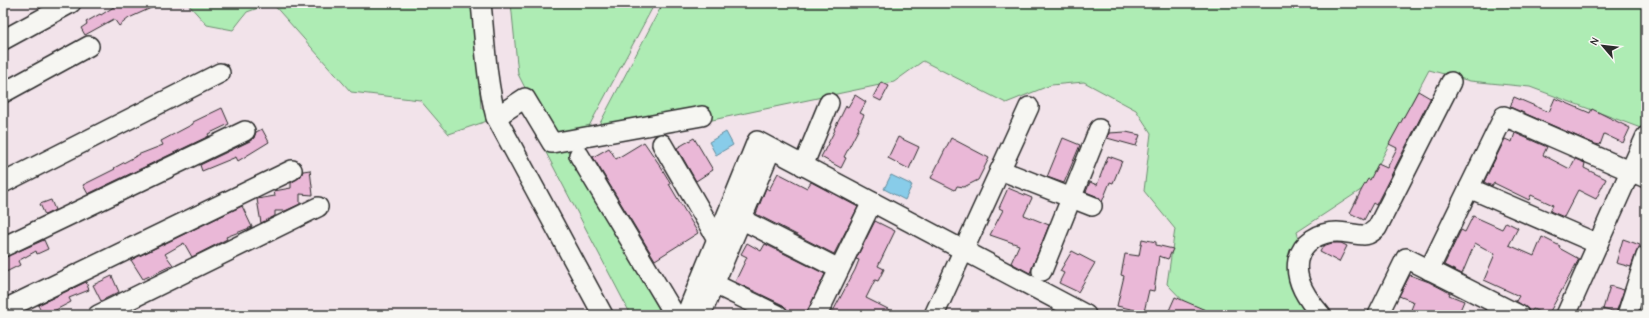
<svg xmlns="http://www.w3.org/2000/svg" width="1649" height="318" viewBox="0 0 1649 318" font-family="'Comic Neue',sans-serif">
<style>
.green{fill:#aeecb4;stroke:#6c8c70}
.water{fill:#88cce9;stroke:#638c9d}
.building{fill:#eab8d7;stroke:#2b2b2b}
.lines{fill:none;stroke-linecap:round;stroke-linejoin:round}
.minor-casing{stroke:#2b2b2b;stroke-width:22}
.minor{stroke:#f6f6f2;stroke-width:19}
</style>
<rect width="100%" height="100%" fill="#f2e3ea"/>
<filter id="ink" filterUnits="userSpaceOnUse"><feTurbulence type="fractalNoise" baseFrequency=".025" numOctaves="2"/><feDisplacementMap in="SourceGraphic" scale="8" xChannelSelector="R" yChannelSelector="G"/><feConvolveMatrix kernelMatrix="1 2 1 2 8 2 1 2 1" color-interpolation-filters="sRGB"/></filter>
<g filter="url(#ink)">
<!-- green -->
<g class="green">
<path d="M187,3H474L481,108L493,119L449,134L420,100L351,92L272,3L247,12L233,30L207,25Z"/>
<path d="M511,3H655L588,128L549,135L518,74Z"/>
<path d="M663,3H1646V130L1530,87L1470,81L1429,70L1367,186L1297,232L1319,315H1203L1193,311L1167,284L1175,229L1144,191L1151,133L1136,110L1084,82L1051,85L1006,103L923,61L894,82L588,146Z"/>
<path d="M542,145H574L575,163L659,309L652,313V315H631Z"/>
</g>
<!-- water -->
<g class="water">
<path d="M726,132L733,145L716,155L709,142Z"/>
<path d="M891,175L912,185L905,200L884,189Z"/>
</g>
<!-- building -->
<g class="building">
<path d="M120,3H162L129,18L119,26L114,19L85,35L81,28L87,24L86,22L100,14L101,15Z"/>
<path d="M881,82L889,86L881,101L873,97Z"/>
<path d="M1418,91L1430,98L1431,97L1376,205L1373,203L1364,220L1350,213L1362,189L1368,179L1370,180L1378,164L1387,168L1397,148L1389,144Z"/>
<path d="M855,95L866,102L860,113L864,115L858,127L859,128L844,157L846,158L841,168L821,157L835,130L834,129L840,118L846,106L848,107Z"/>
<path d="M1514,97L1549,112L1555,98L1590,113L1592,109L1630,128L1623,143L1604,134L1600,145L1595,144L1510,107Z"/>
<path d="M222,108L229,124L208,134L209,136L88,194L83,185L115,169L114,168L140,154L163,145L161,141L193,124V122Z"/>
<path d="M262,129L269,142L238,161L236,157L202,171L200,165L250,141L254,138L256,132Z"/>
<path d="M1126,132L1140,135L1136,146L1107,138L1109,133Z"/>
<path d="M1515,133L1547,147L1543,155L1570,169L1575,159L1585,163L1584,168L1606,179L1596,199L1578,190L1564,217L1550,211L1553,205L1531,195L1529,200L1494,183L1492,186L1484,182L1505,139L1512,142Z"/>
<path d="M898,137L919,147L909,169L888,158Z"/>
<path d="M694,138L713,170L696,181L677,148Z"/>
<path d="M951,138L989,158L978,180L964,187L957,186L955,190L931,178Z"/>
<path d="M1063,138L1080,145L1064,183L1047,177Z"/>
<path d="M644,142L659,164L671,184H669L698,233L655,260L593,157L609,148L616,159Z"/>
<path d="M1108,156L1122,161L1113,183L1110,182L1102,202L1096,196L1086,192L1090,182L1097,185Z"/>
<path d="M310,170L313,195L300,194V204L285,211H275V216L261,223L257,199L275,196L274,191L291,188V183L301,176L303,171Z"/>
<path d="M778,173L807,188L811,182L858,207L834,254L756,214L766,188L769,190Z"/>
<path d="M1008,188L1032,198L1024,215L1049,225L1030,273L1011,263L1019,245L990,235L1003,210L999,208Z"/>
<path d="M51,200L55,210L45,215L40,204Z"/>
<path d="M242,206L252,227L226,237L227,239L192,257L184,243L165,254L173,265L143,279L131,260Z"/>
<path d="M1473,216L1502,229L1506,222L1518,228L1509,245L1534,256L1542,237L1560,246L1559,248L1579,259L1548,315H1545L1533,309L1530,313L1528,309L1516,301L1519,296L1484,280L1495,254L1475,243L1462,274L1444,265L1461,230L1465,232Z"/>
<path d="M875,221L895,231L878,266L884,269L878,281L875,280L866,298L900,315H831L855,270L859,260L856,259Z"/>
<path d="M1142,239L1156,242V245L1173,249L1168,259L1159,256L1154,291L1149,290L1144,312L1117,306L1124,276L1121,275L1125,254L1139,256Z"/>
<path d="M1623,239L1640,245L1636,253L1631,267L1616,263Z"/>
<path d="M44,240L48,249L37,254L36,251L18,261L20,265L6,272L3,266V258Z"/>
<path d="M747,243L761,251L765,244L825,274L806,315H789L787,309L783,305L735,282L747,257L741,254Z"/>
<path d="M1332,243H1341L1347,246L1339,262L1320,252L1323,246Z"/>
<path d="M1072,251L1095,263L1078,292L1059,283L1064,273L1060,271Z"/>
<path d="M1410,275L1429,282L1450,293L1449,295L1464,301L1458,315H1409L1414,302L1399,296Z"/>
<path d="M112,276L119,292L101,301L93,285Z"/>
<path d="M86,282L89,290L69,298L71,302L46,315H43L38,305Z"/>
<path d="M1610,286L1624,290L1616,313L1603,309Z"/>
<path d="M1175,297L1217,315H1167Z"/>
</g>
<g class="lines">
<!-- minor casing -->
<g class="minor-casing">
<g id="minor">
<path d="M481,3C485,41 486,79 496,117L603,315"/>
<path d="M3,40L71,3"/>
<path d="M3,93L89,46"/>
<path d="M496,117L525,98L552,143L702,116"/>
<path d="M662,144L717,239"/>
<path d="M579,155L675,315"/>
<path d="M803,166L829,103"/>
<path d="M1000,170L1092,206"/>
<path d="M3,183L220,73"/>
<path d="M1469,188L1598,244"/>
<path d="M731,214L839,269"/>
<path d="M3,247L245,131"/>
<path d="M1429,270L1504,116L1646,178"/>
<path d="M1042,271L1099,129"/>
<path d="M704,279L778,315"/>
<path d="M3,310L292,170"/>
<path d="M98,315L318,207"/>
<path d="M686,315L757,141L1086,315"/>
<path d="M701,315L771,149"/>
<path d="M817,315L872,202"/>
<path d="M934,315L1029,107"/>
<path d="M1321,315C1308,300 1294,281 1298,260C1302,242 1319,232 1337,232C1346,232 1355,235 1364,235C1370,235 1373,231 1377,228L1451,82"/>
<path d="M1378,315L1406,258L1519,315"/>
<path d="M1566,315L1646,136"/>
<path d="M1627,315L1646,256"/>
</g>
</g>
<!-- minor -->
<use href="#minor" class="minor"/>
</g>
</g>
<!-- margin -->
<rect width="1649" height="318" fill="none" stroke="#f6f6f2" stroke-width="16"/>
<rect x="8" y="8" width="1633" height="302" fill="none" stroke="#2b2b2b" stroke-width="1.5" filter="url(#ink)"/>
<!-- north arrow -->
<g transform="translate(1603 46) rotate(298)" stroke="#f6f6f2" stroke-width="3" paint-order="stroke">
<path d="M0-3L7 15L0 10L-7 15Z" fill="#2b2b2b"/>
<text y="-6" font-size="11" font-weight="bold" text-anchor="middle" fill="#2b2b2b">N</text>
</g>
</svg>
